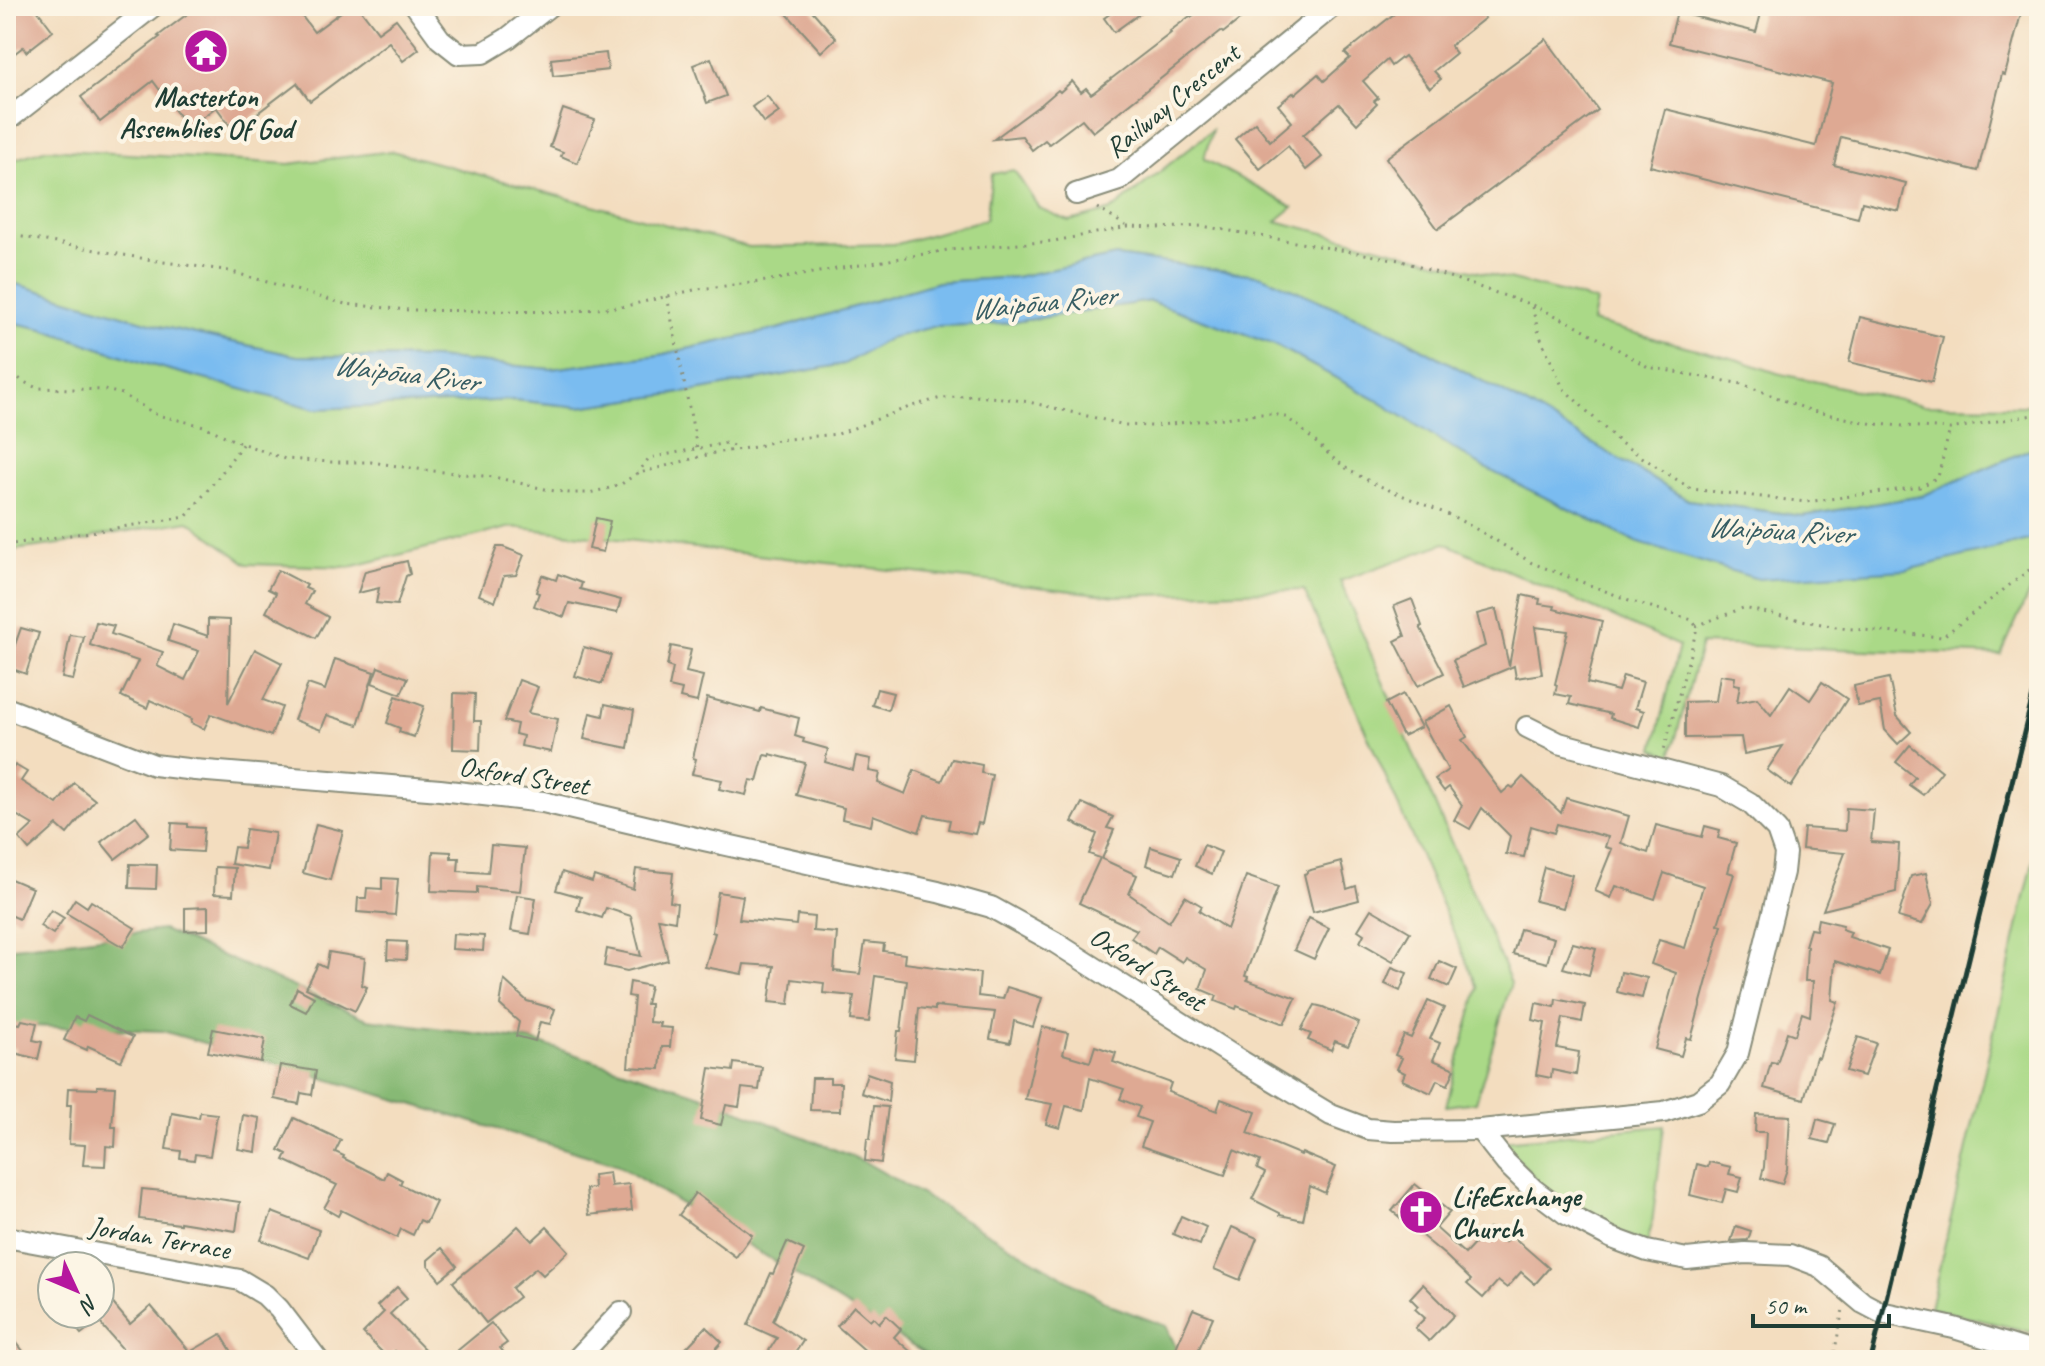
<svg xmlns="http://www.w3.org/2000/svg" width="2045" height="1366" viewBox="0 0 2045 1366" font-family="Caveat,sans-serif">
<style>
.green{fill:#aad987;stroke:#648b5e;stroke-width:2}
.forest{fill:#87b974;stroke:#537b54;stroke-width:2}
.water{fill:#7abcf0;stroke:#4c7c92;stroke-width:2}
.building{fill:#dea993}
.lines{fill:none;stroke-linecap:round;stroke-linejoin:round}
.minor-casing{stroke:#898d7a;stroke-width:24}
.path{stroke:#898d7a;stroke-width:3;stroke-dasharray:2 6;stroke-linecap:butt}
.minor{stroke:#fff;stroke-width:20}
.rail{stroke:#1f3d34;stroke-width:5}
.labels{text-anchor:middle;stroke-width:8;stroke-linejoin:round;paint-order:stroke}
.poi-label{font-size:28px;font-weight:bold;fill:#1f3d34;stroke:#fcf5e5}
.street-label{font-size:28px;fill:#1f3d34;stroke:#fcf5e5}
.water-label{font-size:30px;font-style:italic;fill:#365d63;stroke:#fcf5e5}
</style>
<rect width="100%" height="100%" fill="#fcf5e5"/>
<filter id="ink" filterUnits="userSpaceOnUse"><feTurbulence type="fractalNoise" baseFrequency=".0125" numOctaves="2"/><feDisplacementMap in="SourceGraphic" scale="16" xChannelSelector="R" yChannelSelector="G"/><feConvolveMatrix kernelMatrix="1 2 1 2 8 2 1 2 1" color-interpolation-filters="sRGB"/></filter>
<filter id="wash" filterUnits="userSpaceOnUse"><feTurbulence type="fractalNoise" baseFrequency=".006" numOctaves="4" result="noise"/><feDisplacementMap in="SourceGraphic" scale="32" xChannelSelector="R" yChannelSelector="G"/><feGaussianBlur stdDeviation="1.8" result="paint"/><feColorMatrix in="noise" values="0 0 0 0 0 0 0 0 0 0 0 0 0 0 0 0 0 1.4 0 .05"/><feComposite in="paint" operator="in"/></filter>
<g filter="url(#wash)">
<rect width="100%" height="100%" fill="#f3ddbf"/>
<!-- green -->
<g class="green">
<path d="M1212,130L1204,159L1293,207L1276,221L1596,301L1592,322L1739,360L1777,373L1922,405L2022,406L2039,402V445L1922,496L1801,516L1688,500L1541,413L1396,334L1263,276L1116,256L1016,277L938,282L778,329L659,355L551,369L434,358L297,356L164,327L6,281V162L47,149L289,164L392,151L749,247L897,244L986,219L992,174L1014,170L1039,208L1069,221L1112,210Z"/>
<path d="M1150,301L1275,345L1375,399L1483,467L1636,542L2029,540L2039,533V570L2001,655L1701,644L1671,756L1654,749L1679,646L1445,543L1340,581L1511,983L1476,1102L1446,1106L1478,988L1304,590L1116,596L512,527L350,567L247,564L189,521L93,537L90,540L6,551V321L43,329L144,363L316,409L514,400L579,407L696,391L844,364L890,338L936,326L1001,324Z"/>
<path d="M2039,836V1334L1930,1308Z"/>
<path d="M1664,1126L1652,1224L1647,1244L1595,1221L1546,1190L1501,1141Z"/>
</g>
<!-- forest -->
<path class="forest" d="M163,930L367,1019L533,1041L698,1094L863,1161L1115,1307L1166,1326L1182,1360H935L616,1164L163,1031L6,1025V948Z"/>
<!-- water -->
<path class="water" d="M1116,256L1263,276L1396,334L1541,413L1688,500L1802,516L1922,496L2039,445V533L2029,540L1907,570L1758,579L1636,542L1483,467L1375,399L1275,345L1150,301L1001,324L936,326L890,338L844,364L696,391L579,407L514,400L316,409L144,363L43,329L6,321V281L164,327L297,356L434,358L551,369L659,355L778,329L938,282L1016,277Z"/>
<g id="blocks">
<!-- building -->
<g class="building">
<path d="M6,6H34L53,31L26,52L23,47L6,60Z"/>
<path d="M198,6H294L314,32L349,6H358L378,32L396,19L419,49L403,61L389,42L310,101L297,83L234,131L216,107L188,128L153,81L100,122L81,97L160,37L158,36Z"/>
<path d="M780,6H808L836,38L821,52Z"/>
<path d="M1121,6H1150L1114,32L1104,18Z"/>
<path d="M1205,6H1257L1223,33L1221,31L1093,132L1082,119L1049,144L1045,140L1032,150L1022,136L994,139L1043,103L1058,90L1060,92L1072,81L1081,92L1086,88L1091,94L1094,92L1171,33L1170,31L1190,16L1191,17Z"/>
<path d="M1404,6H1475L1485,18L1450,46L1456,53L1434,71L1441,79L1430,88L1404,56L1391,66L1387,60L1363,81L1378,98L1374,101L1377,104L1357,124L1339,104L1303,135L1322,157L1306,170L1288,146L1260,169L1235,139L1255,122L1270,141L1292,122L1278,105L1294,92L1295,94L1318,74L1324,81L1350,58L1345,53Z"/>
<path d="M1763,6H2023L2005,75L2002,74L1978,171L1841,137L1834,165L1906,183L1899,211L1862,202L1858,218L1650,166L1665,109L1816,146L1832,83L1669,43L1677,12L1756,32Z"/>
<path d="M1546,39L1598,110L1438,229L1386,158Z"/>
<path d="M606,53L608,70L553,76L551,59Z"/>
<path d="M711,58L726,96L707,103L693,65Z"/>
<path d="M767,96L779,112L764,123L752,107Z"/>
<path d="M563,109L595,120L577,163L561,156L563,152L550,147Z"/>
<path d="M1860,317L1943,337L1932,382L1849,362Z"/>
<path d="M596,518L610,521L603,552L589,549Z"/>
<path d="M497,547H503L524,555L516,575L504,576L495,602L479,595Z"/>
<path d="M407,561L410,574L406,576L397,605L376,603L379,588L358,593L365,571Z"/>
<path d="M278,570L307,585L305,588L312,591L305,604L328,617L316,638L266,612L276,593L268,589Z"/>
<path d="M558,574L582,583L580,589L621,600L617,613L569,603L564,617L534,606L539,593L536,592L542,575L556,580Z"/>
<path d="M1522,595L1540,599L1539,604L1555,606L1554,609L1602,621L1587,683L1618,691L1623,676L1643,682L1635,708L1644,711L1639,727L1610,718L1611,714L1569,704L1571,697L1555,694L1557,685L1555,684L1568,631L1535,627L1542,674L1516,678L1514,666L1464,687L1453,660L1485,646L1477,614L1496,609L1509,666Z"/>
<path d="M1412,599L1422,626L1420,627L1444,673L1418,686L1395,641L1405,636L1394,606Z"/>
<path d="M208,619L230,620L228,703L255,649L282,663L263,700L282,707L271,736L211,714L204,729L191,723L192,719L150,700L147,708L121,696L138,661L90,645L96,622L114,626L111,634L163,652L157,666L185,680L199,651L168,641L173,624L208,636Z"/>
<path d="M21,628L39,633L26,674L7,667Z"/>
<path d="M70,635L84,637L73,680L62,678Z"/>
<path d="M671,646L691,650L686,672L703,676L697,702L680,698L682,690L669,687L673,668L667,666Z"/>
<path d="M584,647L611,655L602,684L575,676Z"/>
<path d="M335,659L374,672L358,725L327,715L321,730L294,720L308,684L325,690Z"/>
<path d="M378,667L408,678L401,694L372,683Z"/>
<path d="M1720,675L1735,677L1734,684L1740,685L1737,702L1757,698L1771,715L1790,686L1810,700L1822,682L1847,699L1791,787L1767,770L1783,746L1744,754L1741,737L1685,738V702L1716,701Z"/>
<path d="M1889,678L1897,716L1911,732L1898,744L1885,730L1880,702L1858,706L1854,686Z"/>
<path d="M519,680L538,687L528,713L558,719L551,752L521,746L523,736L515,734L517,724L504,721Z"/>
<path d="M877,689L893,693L888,710L872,705Z"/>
<path d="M454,693L475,694L474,721H481L480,750L453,749Z"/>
<path d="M1403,694L1421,727L1403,736L1386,703Z"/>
<path d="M396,696L424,706L414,737L399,732L400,728L387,723Z"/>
<path d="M707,698L760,712L761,708L799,718L795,736L804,739L803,742L828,749L825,762L853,770L856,756L871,759L869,771L880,773L878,783L905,794L914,770L942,781L952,759L982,765L981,773L992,775L982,824L978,823L975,834L948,829L950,820L925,815L919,832L873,815L871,826L842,819L844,808L796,795L805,763L770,754V756L764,755L757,781L750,780L746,795L719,789L722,780L692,774L696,759L693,758Z"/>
<path d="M605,704L634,710L628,748L584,739L590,713L603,716Z"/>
<path d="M1451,706L1467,737L1462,740L1502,793L1510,786L1513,788L1523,777L1561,813L1566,798L1629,816L1621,843L1648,853L1656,825L1702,837L1705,826L1720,830L1718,838L1736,843L1728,872L1734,874L1718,924L1722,925L1691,1039L1686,1038L1681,1056L1655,1049L1676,973L1651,964L1659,940L1685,948L1703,886L1664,873L1655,899L1616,886L1611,898L1595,891L1612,849L1605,847L1608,837L1557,824L1554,833L1531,826L1524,857L1506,854L1510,836L1482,808L1470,829L1454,820L1462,805L1449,787L1444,791L1435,779L1448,770L1422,722Z"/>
<path d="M1910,745L1942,771L1923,795L1909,785L1915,777L1896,762Z"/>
<path d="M15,765L27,772L21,781L57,804L74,783L95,800L67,834L57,825L29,850L19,838L33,825L6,809V772L9,774Z"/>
<path d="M1082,803L1113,817L1107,828L1114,830L1102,859L1137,875L1129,894L1169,922L1185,896L1202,906L1199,911L1227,929L1246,876L1278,887L1245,976L1248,977L1247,980L1296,998L1284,1024L1237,1006L1236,1009L1215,1001L1217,996L1200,989L1207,970L1185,957L1182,962L1158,947L1154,954L1131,938L1137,930L1079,903L1100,858L1089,854L1097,834L1072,822Z"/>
<path d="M1846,808L1874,810L1871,842L1899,844L1896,892L1823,910L1845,853L1802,849L1804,828L1845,831Z"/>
<path d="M136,816L149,833L115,859L101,842Z"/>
<path d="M172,823L188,824V827L204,828L202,852L170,850Z"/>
<path d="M316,824L343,831L330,880L303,873Z"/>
<path d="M246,829L275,833L269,870L231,864L234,847L243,848Z"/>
<path d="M491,845L525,848L520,891L477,887V893L431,891L433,851L451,852V858H459L458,871L488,873Z"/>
<path d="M1204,845L1221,852L1212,874L1195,866Z"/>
<path d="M1151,847L1181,857L1175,874L1146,865Z"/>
<path d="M1341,862L1347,889L1356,886L1359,900L1313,912L1304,874L1307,873V871Z"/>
<path d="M130,864L157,865L156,889L129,888Z"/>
<path d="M215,867L235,868L233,895L214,894Z"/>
<path d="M1544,867L1572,875L1563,908L1535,901Z"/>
<path d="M636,869L673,873L670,902L677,903L675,921L658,918L668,960L627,971L604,966L607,949L641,956L631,916L606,908L602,918L577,910L581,897L556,890L562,872L592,882L594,876L633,889Z"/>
<path d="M1926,873L1933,904L1922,924L1898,917L1911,876Z"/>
<path d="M6,877L32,888L19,919L6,913Z"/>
<path d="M382,878L398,879L395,915L357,912L358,898H366L367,888L382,889Z"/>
<path d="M718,892L743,896L739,919L796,925L797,915L814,917L813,931L837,933L834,971L860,974L865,942L884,944L883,951L905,954L904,963L980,973L978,996L1003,999L1007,987L1042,998L1033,1027L1014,1021L1010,1043L990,1039L995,1012L935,1006V1010L919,1008L914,1060L895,1058L898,1031H901L907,981L875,976L869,1022L851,1020L854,996L823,993L824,983L792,979L789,1004L769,1002L774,966L744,964L742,974L705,967L715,933L712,932Z"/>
<path d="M517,895L536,898L530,934L511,931Z"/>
<path d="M75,899L87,907L91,901L135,928L123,947L66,913Z"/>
<path d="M208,907V930L185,931V908Z"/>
<path d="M1371,909L1410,932L1393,961L1360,942L1364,934L1358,930Z"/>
<path d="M51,910L64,918L53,934L40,926Z"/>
<path d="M1309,918L1329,928L1314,959L1294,950Z"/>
<path d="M1818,919L1843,925L1842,929L1851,932L1849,937L1888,950L1880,975L1835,961L1832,1000L1838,1002L1819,1058L1816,1057L1804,1099L1764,1088L1771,1062L1777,1063L1787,1032L1795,1035L1802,1013L1810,1016L1813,981H1805L1807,946H1805L1810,929L1816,930Z"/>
<path d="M1520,929L1554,938L1547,963L1513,954Z"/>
<path d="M453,934L484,936L483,951L452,949Z"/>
<path d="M388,941L407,942L406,960L387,959Z"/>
<path d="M1573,943L1596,949L1589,975L1563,968Z"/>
<path d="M329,952L365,958L362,985L367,987L355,1011L306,988L318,964L326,968Z"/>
<path d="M1439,961L1457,969L1449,987L1431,979Z"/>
<path d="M1392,967L1407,973L1400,991L1385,984Z"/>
<path d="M1621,972L1647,978L1642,998L1617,992Z"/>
<path d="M504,980L527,1001L555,1009L550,1024L540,1022L535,1041L516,1036L519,1022L500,1005Z"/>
<path d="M630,982L650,986L646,1004H650L649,1022L660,1023L659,1027L672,1028L670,1047H662L660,1069L628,1067L634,997L628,996Z"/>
<path d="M297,988L314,997L306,1012L290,1004Z"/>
<path d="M1556,999L1585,1005L1582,1022L1563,1018L1557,1048L1579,1052L1576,1075L1552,1070L1551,1078L1536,1075L1545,1023L1533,1020L1536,1003L1555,1007Z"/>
<path d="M1428,1001L1444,1008L1430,1039L1440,1043L1433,1060L1455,1069L1448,1085L1437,1080L1431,1093L1402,1080L1405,1073L1397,1069L1402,1058L1395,1055L1404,1035L1411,1038Z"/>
<path d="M1315,1005L1323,1007L1359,1023L1348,1046L1335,1041L1331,1050L1308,1040L1311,1034L1301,1030Z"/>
<path d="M87,1015L133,1037L121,1061L88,1046L87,1050L64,1040L75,1017L84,1021Z"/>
<path d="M22,1020L37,1023L33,1040L42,1042L38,1059L15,1053L16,1048L6,1046V1021L20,1024Z"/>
<path d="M1042,1027L1068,1033L1063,1054L1090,1062L1095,1046L1116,1053L1113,1062L1171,1083L1168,1092L1217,1111L1221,1099L1256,1112L1248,1133L1301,1155L1302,1153L1336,1167L1325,1193L1310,1186L1303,1220L1280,1215V1213L1252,1199L1265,1173L1257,1169L1260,1161L1234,1150L1225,1175L1141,1146L1150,1122L1136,1117L1140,1107L1120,1099L1124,1089L1090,1078L1084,1110L1066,1106L1060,1128L1046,1124L1052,1104L1025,1099Z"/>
<path d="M213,1029L265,1039L261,1062L208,1052Z"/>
<path d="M1858,1037L1876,1043L1864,1076L1846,1071Z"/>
<path d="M734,1063L762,1067L759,1090L742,1088L739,1107L726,1105L721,1125L701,1120L710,1068L733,1071Z"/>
<path d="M280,1065L316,1071L312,1095L301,1093L299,1104L274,1099Z"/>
<path d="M867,1073L890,1081L888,1102L861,1093Z"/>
<path d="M812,1078H830V1083H841L840,1111L810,1110Z"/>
<path d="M97,1086L115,1087L112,1127H116L115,1147L106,1146L105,1166L83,1165L85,1145L69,1144L71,1105H67L68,1088L97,1089Z"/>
<path d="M874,1106L888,1107L881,1163L865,1161L867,1139H870Z"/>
<path d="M200,1112L217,1114L210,1156L195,1154L194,1160L180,1158L181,1151L166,1149L172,1113L199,1118Z"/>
<path d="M1756,1114L1790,1116L1787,1169L1782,1184L1761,1178L1764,1167L1766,1132H1755Z"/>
<path d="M243,1115L260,1118L256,1152L238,1149Z"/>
<path d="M294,1118L341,1140L335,1152L344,1156L343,1158L384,1179L387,1172L402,1180L400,1184L436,1202L426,1223L420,1220L413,1235L401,1229L397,1238L341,1210L338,1216L324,1208L337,1185L284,1160L287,1154L279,1150Z"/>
<path d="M1817,1119L1835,1124L1829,1143L1812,1139Z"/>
<path d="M1709,1162L1731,1167L1729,1174L1742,1177L1738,1192L1726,1189L1722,1203L1690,1195L1697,1164L1708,1167Z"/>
<path d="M609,1173L611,1186L629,1184L632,1210L589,1215L586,1189L594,1188L593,1175Z"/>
<path d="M1415,1184L1450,1212L1436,1228L1465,1254L1489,1228L1505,1242L1511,1235L1549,1268L1535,1284L1521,1272L1507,1288L1498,1281L1483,1298L1467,1284L1471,1280L1446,1256L1392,1211Z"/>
<path d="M142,1189L183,1193V1194L240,1202L236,1231L180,1222V1224L139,1219Z"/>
<path d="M695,1193L752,1235L736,1257L679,1215Z"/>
<path d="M272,1212L319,1230L309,1258L261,1240Z"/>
<path d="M1181,1216L1206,1227L1200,1245L1173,1234Z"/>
<path d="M518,1226L532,1241L547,1227L569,1251L543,1275L536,1268L512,1288L519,1297L486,1323L453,1282L497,1246Z"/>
<path d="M1736,1226L1751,1231L1748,1240L1731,1241Z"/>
<path d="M1232,1227L1257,1238L1240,1280L1214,1269Z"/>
<path d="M787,1242L804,1250L773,1321L803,1341L793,1356L790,1354L786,1360H780L768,1352L777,1338L748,1325L771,1273L773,1274Z"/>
<path d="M442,1248L457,1266L440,1280L428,1265V1260Z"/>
<path d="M1423,1284L1454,1315L1429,1341L1415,1328L1425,1318L1415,1309L1418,1306L1410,1298Z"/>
<path d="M397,1287L407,1298L390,1314L435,1360H404L395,1351L388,1358L363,1333L384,1312L377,1306Z"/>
<path d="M100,1288L130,1324L151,1306L190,1352L221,1334L237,1360H132L100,1323V1319L81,1334L65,1314H100Z"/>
<path d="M854,1306L870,1320L873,1317L879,1323L886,1315L901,1329L894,1337L911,1352L904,1360H876L837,1326Z"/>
<path d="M1193,1309L1213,1317L1194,1360L1174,1352Z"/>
<path d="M491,1323L507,1343L500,1348L510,1360H446Z"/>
<path d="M706,1327L722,1342L706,1360H675Z"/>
<path d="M6,1329L23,1351L13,1360H6Z"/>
</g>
</g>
</g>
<g filter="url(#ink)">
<use href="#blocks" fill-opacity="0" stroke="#898d7a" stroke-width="2"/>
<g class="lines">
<!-- minor casing -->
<g class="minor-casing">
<g id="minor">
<path d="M416,6L440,39L459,54L483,53L508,38L549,6"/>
<path d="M6,121L153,6"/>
<path d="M1076,194L1119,180L1333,6"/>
<path d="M6,708L154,765L195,770L440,790L543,802L704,840L938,892L991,907L1056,943L1243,1062L1331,1115L1368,1129L1393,1131L1480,1130L1664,1112L1698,1101L1720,1084L1738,1053L1783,872L1785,853L1777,830L1750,803L1721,786L1559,743L1527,727"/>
<path d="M1480,1130L1506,1163L1533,1189L1566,1214L1612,1238L1647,1251L1687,1259L1745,1253L1790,1255L1819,1266L1863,1303L1880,1312L1954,1328L2039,1354"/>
<path d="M6,1237L240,1280L265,1295L279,1309L318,1360"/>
<path d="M576,1360L621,1312"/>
</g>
</g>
<!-- path -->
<g class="path">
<path d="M1097,208L1128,227"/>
<path d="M6,234L163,262L225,270L345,304L408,310L567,312L626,306L698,289L760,282L948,250L1054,241L1128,227L1158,228L1202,226L1399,260L1532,305L1576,325L1648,367L1742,384L1812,411L1874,424L1950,429L2039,414"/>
<path d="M667,296L697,448"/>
<path d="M1532,307L1539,334L1563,388L1619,442L1691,489L1806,502L1920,487L1938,477L1950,429"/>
<path d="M6,369L24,382L37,388L105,390L122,394L157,415L204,426L233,440L285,459L332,462H371L424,470L494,477L549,490L570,493H589L606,489L620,485L636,474L714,453L755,447L777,440L838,434L912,406L941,398L973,396L1002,398L1029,402L1125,425L1152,426L1260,414H1274L1285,417L1297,425L1333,458L1350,471L1375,484L1454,517L1487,535L1532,563L1629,600L1692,620L1696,626V632L1664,750"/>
<path d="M637,474L649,458L726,443L738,448"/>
<path d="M6,545L186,517L223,471L243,443"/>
<path d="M1696,626L1743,608L1841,628L1942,637L2037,564"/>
<path d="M1833,1360L1843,1309"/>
</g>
<!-- minor -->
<use href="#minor" class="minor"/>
<!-- rail -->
<path class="rail" d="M1871,1360L2039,671"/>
</g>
</g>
<!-- icons -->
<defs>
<g id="temple-disc" transform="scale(2.3)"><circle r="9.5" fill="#b5179e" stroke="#fcf5e5"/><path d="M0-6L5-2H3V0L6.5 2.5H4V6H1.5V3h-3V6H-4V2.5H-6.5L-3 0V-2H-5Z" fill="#fff"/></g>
<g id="church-disc" transform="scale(2.3)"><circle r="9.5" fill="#b5179e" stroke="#fcf5e5"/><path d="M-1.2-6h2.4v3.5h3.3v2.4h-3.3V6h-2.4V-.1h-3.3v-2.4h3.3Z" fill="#fff"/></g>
</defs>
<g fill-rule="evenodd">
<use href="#temple-disc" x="206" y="51"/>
<use href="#church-disc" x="1421" y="1212"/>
</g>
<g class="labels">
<!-- poi labels -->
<g class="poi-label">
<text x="206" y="106">Masterton<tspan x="206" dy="32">Assemblies Of God</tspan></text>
<text x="1452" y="1206" text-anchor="start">LifeExchange<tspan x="1452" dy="32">Church</tspan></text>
</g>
<!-- street labels -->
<g class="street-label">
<text transform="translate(1172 100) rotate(-39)" y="10">Railway Crescent</text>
<text transform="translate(524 775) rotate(9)" y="10">Oxford Street</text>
<text transform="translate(1148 968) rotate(33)" y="10">Oxford Street</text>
<text transform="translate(160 1237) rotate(10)" y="10">Jordan Terrace</text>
</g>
<!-- water labels -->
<g class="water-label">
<text transform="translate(1043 302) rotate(-6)" y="10">Waipōua River</text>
<text transform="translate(406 373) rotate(7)" y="10">Waipōua River</text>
<text transform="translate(1780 530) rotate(3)" y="10">Waipōua River</text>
</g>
</g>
<!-- margin -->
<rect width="2045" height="1366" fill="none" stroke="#fcf5e5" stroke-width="32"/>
<!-- north arrow -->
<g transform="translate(76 1290) rotate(134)"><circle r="38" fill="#fcf5e5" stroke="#a4ab9e" stroke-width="2"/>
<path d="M0-6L14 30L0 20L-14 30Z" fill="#b5179e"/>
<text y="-12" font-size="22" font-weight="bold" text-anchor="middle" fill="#1f3d34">N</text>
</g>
<!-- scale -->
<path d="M1753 1314v12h136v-12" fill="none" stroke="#1f3d34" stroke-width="4"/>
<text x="1765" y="1314" font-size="24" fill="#1f3d34" stroke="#fcf5e5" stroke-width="6" paint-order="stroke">50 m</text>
</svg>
